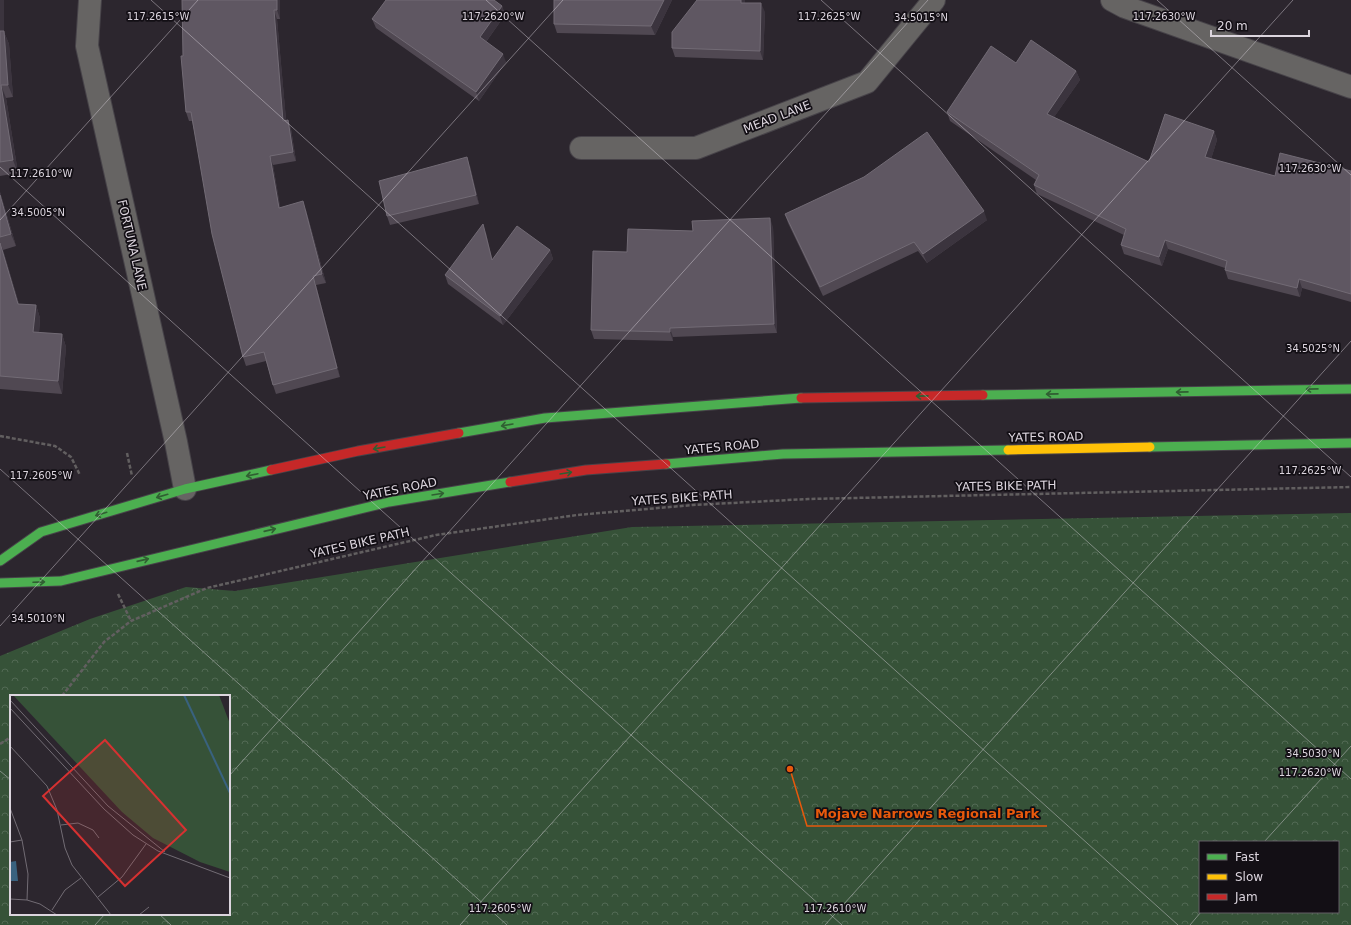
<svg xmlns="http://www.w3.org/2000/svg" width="1351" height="925" viewBox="0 0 1351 925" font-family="'DejaVu Sans',sans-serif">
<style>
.park{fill:url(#park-crowns);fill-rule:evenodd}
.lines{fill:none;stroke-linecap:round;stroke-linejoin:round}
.street-casing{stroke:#474349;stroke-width:24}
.fast-casing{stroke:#474349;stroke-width:11}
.slow-casing{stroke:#474349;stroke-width:11}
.jam-casing{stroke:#474349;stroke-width:11}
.path{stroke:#625f60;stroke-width:2.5;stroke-dasharray:4 2;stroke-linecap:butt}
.street{stroke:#666463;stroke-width:22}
.fast{stroke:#4caf50;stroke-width:9}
.slow{stroke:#ffc107;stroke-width:9}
.jam{stroke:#c62828;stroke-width:9}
.wall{fill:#504852}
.shaded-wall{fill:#3b343e}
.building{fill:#5f5762;stroke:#726b75}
.oneway{stroke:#305f32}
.ticks{fill:none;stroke:#dcd5de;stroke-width:1;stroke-opacity:0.45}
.labels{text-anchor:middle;stroke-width:3.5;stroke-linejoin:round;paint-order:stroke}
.street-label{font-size:12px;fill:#dcd5de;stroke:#130f15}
.inset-river{fill:none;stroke:#39627f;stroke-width:2}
.inset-road{fill:none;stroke:#726c74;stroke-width:1}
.view{fill:#d63131;fill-opacity:0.15;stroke:#d63131;stroke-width:2}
.inset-edge{fill:none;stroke:#dcd5de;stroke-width:2}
.ticks-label{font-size:10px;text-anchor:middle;fill:#dcd5de;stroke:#130f15;stroke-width:3.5;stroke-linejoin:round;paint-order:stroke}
.leader{fill:none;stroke:#e8590c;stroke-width:1.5}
.callout-dot{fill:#e8590c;stroke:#130f15;stroke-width:1.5}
.callout-label{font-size:13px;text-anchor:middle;font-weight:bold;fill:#e8590c;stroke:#130f15;stroke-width:3.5;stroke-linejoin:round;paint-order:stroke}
</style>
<defs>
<pattern id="park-crowns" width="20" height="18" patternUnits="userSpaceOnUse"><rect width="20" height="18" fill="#365238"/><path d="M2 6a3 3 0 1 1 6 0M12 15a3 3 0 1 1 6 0" fill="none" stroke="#526a54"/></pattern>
</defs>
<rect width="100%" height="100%" fill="#2c262e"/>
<!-- park -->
<path class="park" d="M1351,513V925H0V656L90,619L186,587L235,591L632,527ZM11,696H229V914H11ZM1200,842H1338V912H1200Z"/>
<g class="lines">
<!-- street casing -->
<g class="street-casing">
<g id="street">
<path d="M90,0L87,46L176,442L185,489"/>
<path d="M1112,0L1125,7L1351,87"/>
<path d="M581,148H696L867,82L934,0"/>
</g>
</g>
<!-- fast casing -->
<g class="fast-casing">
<g id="fast">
<path d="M983,395L1351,389"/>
<path d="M459,433L545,418L801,398"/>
<path d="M1150,447L1351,443"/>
<path d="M666,464L783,454L1008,450"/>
<path d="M0,561L41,532L185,489L271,470"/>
<path d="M0,583L61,581L389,502L510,482"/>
</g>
</g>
<!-- slow casing -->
<g class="slow-casing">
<path id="slow" d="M1008,450L1150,447"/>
</g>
<!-- jam casing -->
<g class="jam-casing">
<g id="jam">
<path d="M801,398L983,395"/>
<path d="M271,470L358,451L459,433"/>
<path d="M510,482L586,470L666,464"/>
</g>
</g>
<!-- path -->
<g class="path">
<path d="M0,436L55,446L71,457L80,475"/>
<path d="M127,453L132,476"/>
<path d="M118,594L131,621"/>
<path d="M62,696L104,642L131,621L207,588L436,535L577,515L693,505L808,499L1351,487"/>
<path d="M0,744L11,737"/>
</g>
<!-- street -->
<use href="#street" class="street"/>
<!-- fast -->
<use href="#fast" class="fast"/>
<!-- slow -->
<use href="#slow" class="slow"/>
<!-- jam -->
<use href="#jam" class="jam"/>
</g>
<!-- wall -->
<g class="wall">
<path d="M0,0H4V32L9,44L13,97L6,98L18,173L0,176Z"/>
<path d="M182,0H280V19H277L286,120H288L291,129L296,161L273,165L280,207L306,210L326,283L316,285L340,377L276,394L273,385L266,361L246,366L243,357L192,121H189L186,112Z"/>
<path d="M554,0H672L655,35L557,33L554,24Z"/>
<path d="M697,0H745V3L765,12L763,60L675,57L672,48Z"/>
<path d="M502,6L505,15L486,42L506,62L479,101L376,28L372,19Z"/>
<path d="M1016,63L1076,71L1080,80L1054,117L1149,162L1214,131L1217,140L1211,159L1275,176L1351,171V302L1302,288L1300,297L1228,279L1225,270V268L1168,249L1162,266L1124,254L1121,245L1124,235L1037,194L1034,185L1036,180L950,121L947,112Z"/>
<path d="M470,166L479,204L390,225L387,216Z"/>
<path d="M0,192L16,246L3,250L19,304L36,305L40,318L39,333L62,334L66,347L62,394L0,389Z"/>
<path d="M785,214L987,220L927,263L918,251L823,296L788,223Z"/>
<path d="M773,227L777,333L673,337V341L594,339L591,330L627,252L693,231Z"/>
<path d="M486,233L492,259L550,250L553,259L503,325L448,284L445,275Z"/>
</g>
<!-- shaded-wall -->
<g class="shaded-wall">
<path d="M0,0H4V32L9,44L13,97L8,85L0,32Z"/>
<path d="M277,0H280V19L277,10Z"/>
<path d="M664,0H672L655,35L651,26Z"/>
<path d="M741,0H745V12L741,3Z"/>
<path d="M761,3L765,12L763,60L760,51Z"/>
<path d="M502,6L505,15L483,46L480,37Z"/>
<path d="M274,10L277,19L287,130L283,121Z"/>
<path d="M503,54L506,62L479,101L476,92Z"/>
<path d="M1076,71L1080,80L1050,123L1047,114Z"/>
<path d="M1,85L6,98L18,173L13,160Z"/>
<path d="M288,120L291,129L296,161L293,152Z"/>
<path d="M1214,131L1217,140L1209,166L1205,157Z"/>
<path d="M270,156L273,165L282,216L279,208Z"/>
<path d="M467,157L470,166L479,204L476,195Z"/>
<path d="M0,192L16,246L11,234L0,195Z"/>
<path d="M303,201L306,210L326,283L322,274Z"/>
<path d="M984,211L987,220L927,263L923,254Z"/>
<path d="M770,218L773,227L777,333L774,324Z"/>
<path d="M483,224L486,233L495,269L492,260Z"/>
<path d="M1165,240L1168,249L1162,266L1159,257Z"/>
<path d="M0,242L3,250L23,317L18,304Z"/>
<path d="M550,250L553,259L503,325L500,316Z"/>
<path d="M313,276L316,285L340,377L337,368Z"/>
<path d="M1299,279L1302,288L1300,297L1297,288Z"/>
<path d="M36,305L40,318L38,345L33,332Z"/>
<path d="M670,328L673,337V341L670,332Z"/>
<path d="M62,334L66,347L62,394L58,381Z"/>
</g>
<!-- building -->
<g class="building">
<path d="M182,0H277V10H274L283,121L288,120L293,152L270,156L279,208L303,201L322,274L313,276L337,368L273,385L264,352L243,357L212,234L191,112H186L181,56H183Z"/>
<path d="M386,0H494L502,6L480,37L503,54L476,92L372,19Z"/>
<path d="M554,0H664L651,26L554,24Z"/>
<path d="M697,0H741V3H761L760,51L672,48V32Z"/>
<path d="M0,31H4L8,85H1L13,160L0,162Z"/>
<path d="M1031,40L1076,71L1047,114L1149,162L1165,114L1214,131L1205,157L1275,176L1280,153L1351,171V294L1299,279L1297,288L1225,270L1227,261L1165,240L1159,257L1121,245L1126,229L1034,185L1039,175L947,112L991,46L1016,63Z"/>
<path d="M927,132L984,211L923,254L914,242L820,287L785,214L864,177Z"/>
<path d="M467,157L476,195L387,216L379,181Z"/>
<path d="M0,195L11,234L0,237Z"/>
<path d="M770,218L774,324L670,328V332L591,330L593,251L627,252L628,229L693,231L692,221Z"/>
<path d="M483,224L492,260L517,226L550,250L500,316L445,275Z"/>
<path d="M0,243L18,304L36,305L33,332L62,334L58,381L0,376Z"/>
</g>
<!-- one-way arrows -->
<defs><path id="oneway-shaft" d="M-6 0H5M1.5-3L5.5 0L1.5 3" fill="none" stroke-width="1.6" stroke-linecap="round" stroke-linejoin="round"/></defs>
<g class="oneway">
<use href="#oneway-shaft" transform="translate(1312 389) rotate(179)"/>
<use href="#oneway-shaft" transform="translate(1182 392) rotate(179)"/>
<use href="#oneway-shaft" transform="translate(1052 394) rotate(179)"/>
<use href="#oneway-shaft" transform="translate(922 396) rotate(179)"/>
<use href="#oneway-shaft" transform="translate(507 425) rotate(170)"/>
<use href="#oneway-shaft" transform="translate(379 448) rotate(170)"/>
<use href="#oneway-shaft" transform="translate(566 473) rotate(-9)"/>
<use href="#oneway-shaft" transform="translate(252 475) rotate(168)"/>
<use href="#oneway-shaft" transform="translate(438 494) rotate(-9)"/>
<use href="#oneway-shaft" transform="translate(162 496) rotate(164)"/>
<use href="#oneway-shaft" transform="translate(101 514) rotate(163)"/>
<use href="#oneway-shaft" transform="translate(270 530) rotate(-13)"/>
<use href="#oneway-shaft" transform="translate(143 560) rotate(-13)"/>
<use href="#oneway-shaft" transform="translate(39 582) rotate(-2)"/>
</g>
<!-- ticks -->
<path class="ticks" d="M151,0L1178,925M486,0L1351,779M821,0L1351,477M1157,0L1351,175M0,167L842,925M0,220L198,0M0,469L507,925M0,626L563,0M0,771L11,780M229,776L928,0M1264,842L1351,746M159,914L171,925M95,925L105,914M460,925L1293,0M825,925L1351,341M1190,925L1201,912"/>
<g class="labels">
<!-- street labels -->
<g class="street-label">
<text transform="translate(777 117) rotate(-21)" y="4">MEAD LANE</text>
<text transform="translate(132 245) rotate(77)" y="4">FORTUNA LANE</text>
<text transform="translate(1046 437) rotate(-1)" y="4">YATES ROAD</text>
<text transform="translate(722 447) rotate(-5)" y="4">YATES ROAD</text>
<text transform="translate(1006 486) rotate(-1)" y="4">YATES BIKE PATH</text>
<text transform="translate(400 489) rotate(-11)" y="4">YATES ROAD</text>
<text transform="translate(682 498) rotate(-4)" y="4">YATES BIKE PATH</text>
<text transform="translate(360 543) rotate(-13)" y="4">YATES BIKE PATH</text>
</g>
</g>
<!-- overview -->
<g transform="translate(10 695)">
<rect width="220" height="220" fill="#2c262e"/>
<path d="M3,0H209L220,29V177L190,167L143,143L112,117Z" fill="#365238"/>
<path d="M6,166L8,186H0V167Z" fill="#39627f"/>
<path class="inset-river" d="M174,0L220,98"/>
<path class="inset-road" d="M0,5L98,111L155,157M0,13L94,114L123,140L148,156L220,183M0,51L37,91L47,115L55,153L62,170L101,220M0,113L12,145L18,179L17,205M51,130L68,128L83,135L89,143M0,147L12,145M88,202L112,182L136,149M0,204L17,205L30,209L47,220M42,215L55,195L71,183M129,220L139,212"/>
<path class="view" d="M95,45L176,135L115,191L33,101Z"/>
<rect width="220" height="220" class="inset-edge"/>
</g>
<g class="ticks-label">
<text x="158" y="20">117.2615°W</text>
<text x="493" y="20">117.2620°W</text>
<text x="1164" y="20">117.2630°W</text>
<text x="829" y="20">117.2625°W</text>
<text x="921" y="21">34.5015°N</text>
<text x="1310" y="172">117.2630°W</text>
<text x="41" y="177">117.2610°W</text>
<text x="38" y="216">34.5005°N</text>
<text x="1313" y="352">34.5025°N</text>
<text x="1310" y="474">117.2625°W</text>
<text x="41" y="479">117.2605°W</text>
<text x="38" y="622">34.5010°N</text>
<text x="1313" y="757">34.5030°N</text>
<text x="1310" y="776">117.2620°W</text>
<text x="500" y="912">117.2605°W</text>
<text x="835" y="912">117.2610°W</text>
</g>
<!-- callouts -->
<path class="leader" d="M790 769L807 826H1047"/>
<circle class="callout-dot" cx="790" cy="769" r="4"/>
<g class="callout-label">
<text x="927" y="818">Mojave Narrows Regional Park</text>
</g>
<!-- legend -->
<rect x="1199" y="841" width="140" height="72" fill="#130f15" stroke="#635e65"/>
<rect x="1207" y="854" width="20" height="6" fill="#4caf50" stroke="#635e65"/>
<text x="1235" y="861" font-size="12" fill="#dcd5de">Fast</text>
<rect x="1207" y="874" width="20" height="6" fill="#ffc107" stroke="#635e65"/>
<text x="1235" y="881" font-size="12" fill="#dcd5de">Slow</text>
<rect x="1207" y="894" width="20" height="6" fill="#c62828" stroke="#635e65"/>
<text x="1235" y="901" font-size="12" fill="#dcd5de">Jam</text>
<!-- scale -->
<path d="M1211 30v6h98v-6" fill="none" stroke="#dcd5de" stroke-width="2"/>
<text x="1217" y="30" font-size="12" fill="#dcd5de" stroke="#130f15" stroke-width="3" paint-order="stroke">20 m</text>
</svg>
